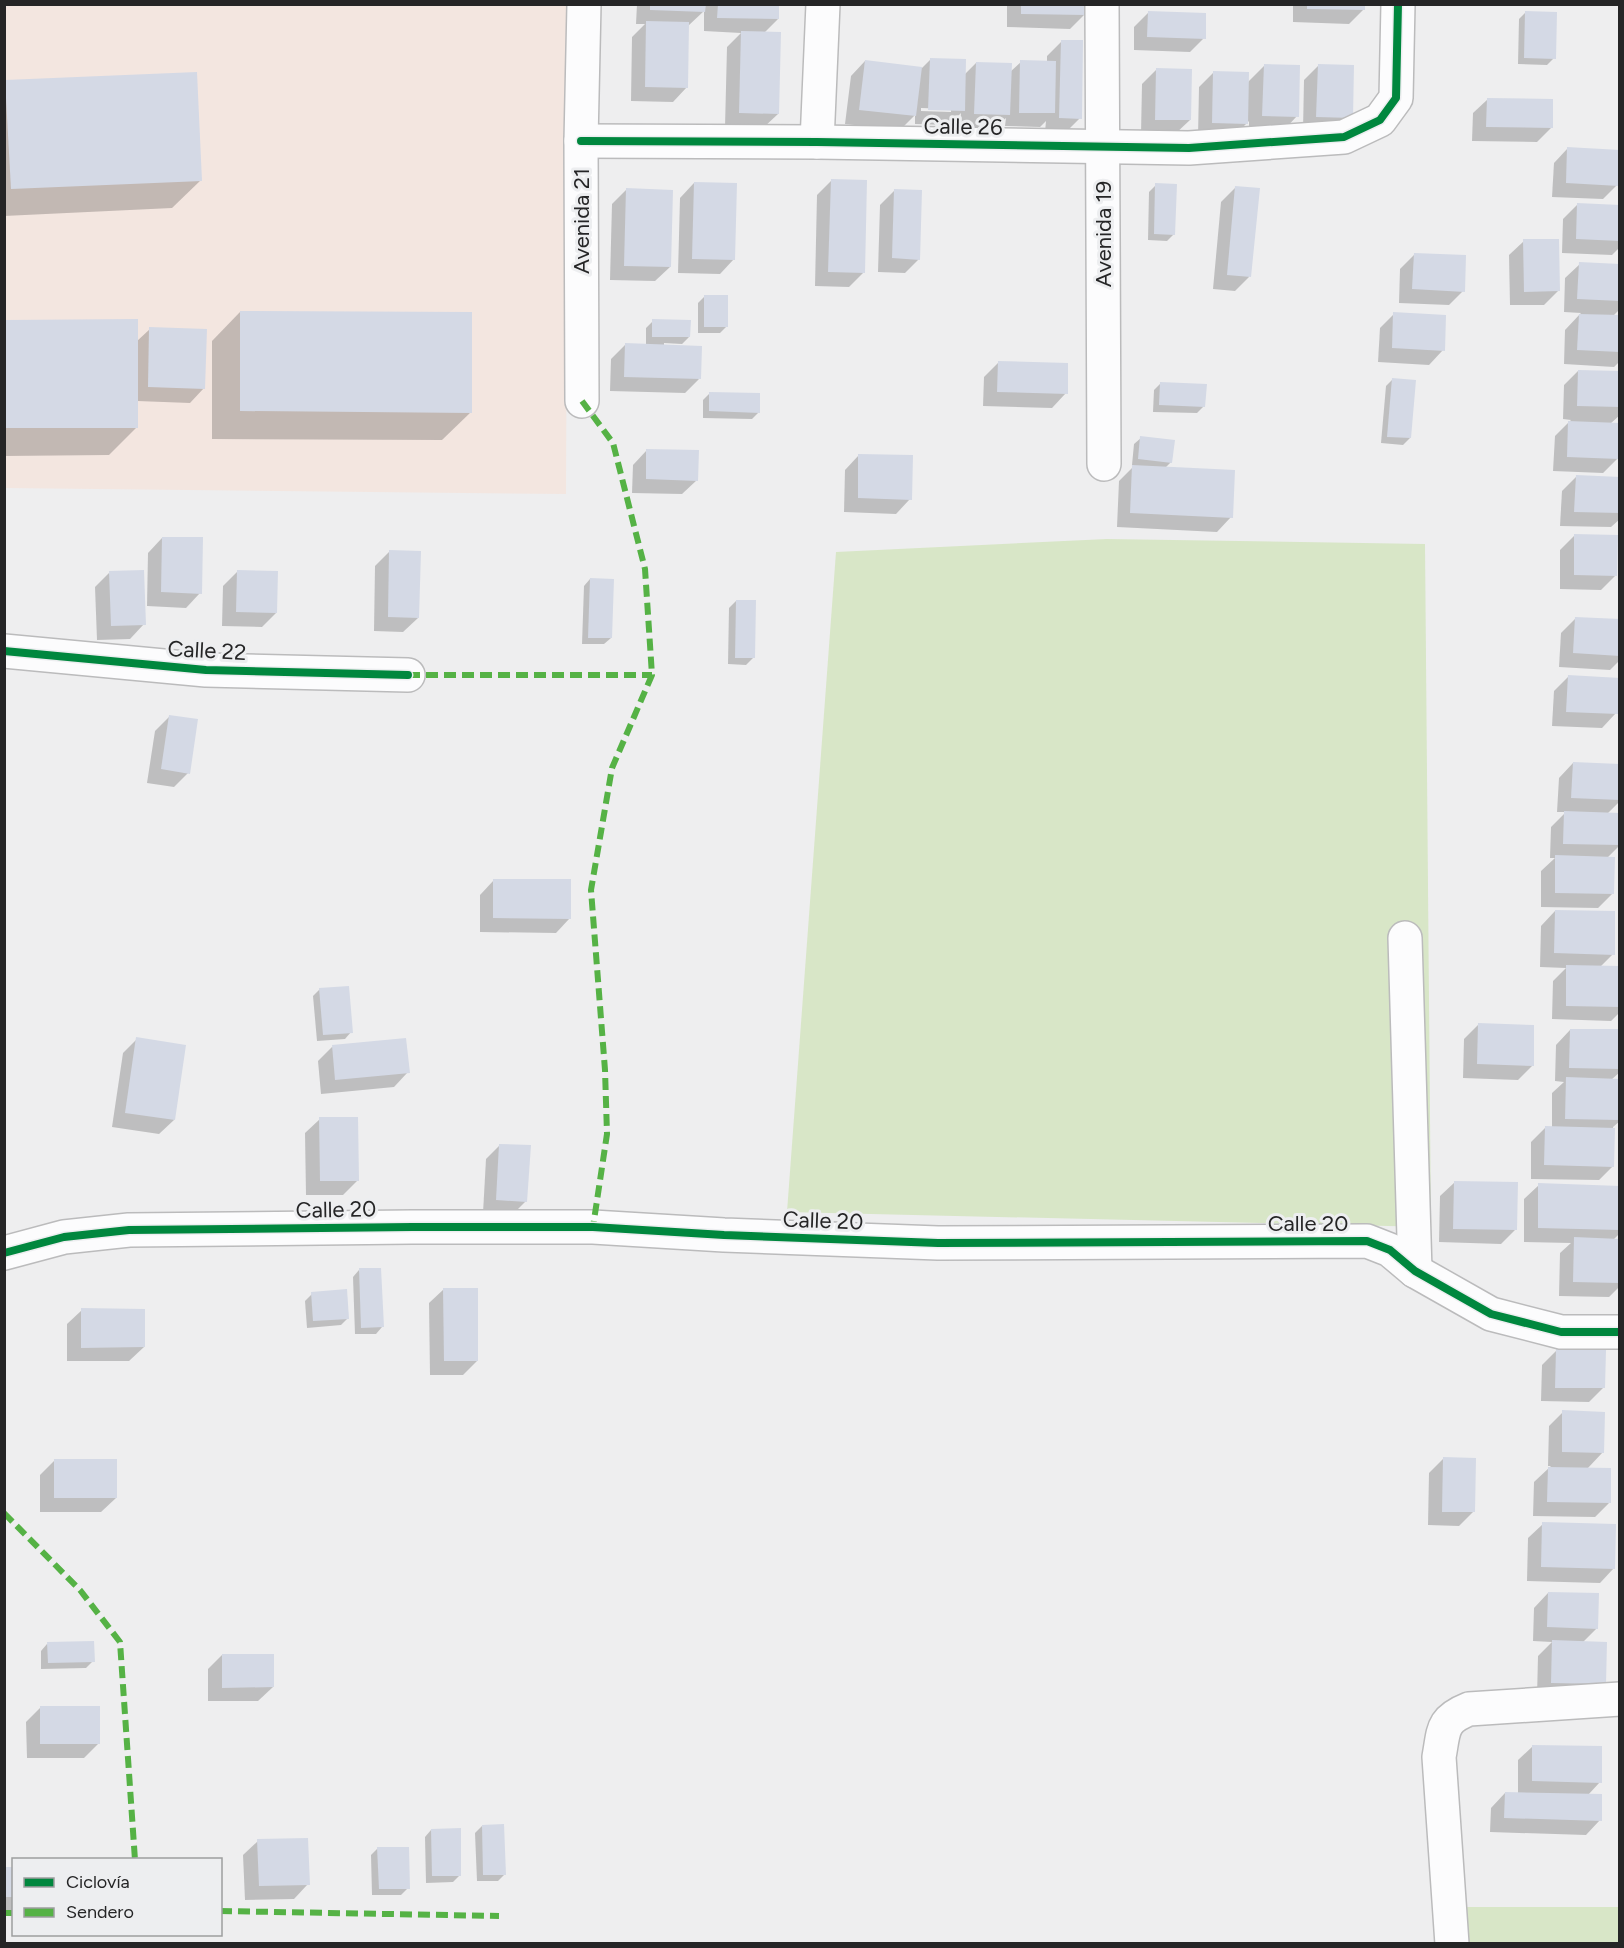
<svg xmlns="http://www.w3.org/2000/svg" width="1624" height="1948" viewBox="0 0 1624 1948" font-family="Figtree,sans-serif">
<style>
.industrial{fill:#f3e6e0}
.green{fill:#d8e6c7}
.shadow{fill:#0003;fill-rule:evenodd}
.building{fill:#d4d9e5}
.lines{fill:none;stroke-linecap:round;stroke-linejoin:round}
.minor-casing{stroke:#bbbbbc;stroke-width:36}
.minor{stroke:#fcfcfd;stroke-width:33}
.quiet{stroke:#55b245;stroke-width:6;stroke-dasharray:12 6;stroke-linecap:butt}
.cycleway-casing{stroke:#edeef0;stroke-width:11}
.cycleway{stroke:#00873e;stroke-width:8}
.labels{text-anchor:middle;stroke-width:6;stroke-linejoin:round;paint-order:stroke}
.street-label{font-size:22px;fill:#252526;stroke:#edeef0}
</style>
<rect width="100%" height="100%" fill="#eeeeef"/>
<!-- industrial -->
<path class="industrial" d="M5,5H568L566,494L5,488Z"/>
<!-- green -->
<g class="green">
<path d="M1107,539L1425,544L1431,1227L787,1212L836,552Z"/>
<path d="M1458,1907H1619V1943H1459Z"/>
</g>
<!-- shadow -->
<g class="shadow">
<path d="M637,4H778V19L764,33L778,114L763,128L725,127L727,47L741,33L704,31V11L688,26L687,87L673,102L631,101L632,37L645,24H636Z"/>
<path d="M1007,4H1085L1084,15L1070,29L1007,27Z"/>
<path d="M1293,4H1364L1363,10L1349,24L1293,22Z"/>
<path d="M1526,12L1554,58L1547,65L1518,64L1519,19Z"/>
<path d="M1148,13L1204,38L1190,52L1134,50V27Z"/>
<path d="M1062,41L1080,118L1066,132H1045L1046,121L1040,127L1005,126L1006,118L994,129L960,128L961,113L949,125L915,124V115L900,130L845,124L851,76L865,61L922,68L930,60L964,75L976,63L1010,72L1021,62L1047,63V56ZM921,108L951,109V112L921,111Z"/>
<path d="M1264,66L1297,116L1283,131L1249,130V121L1232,138L1198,137L1199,87L1213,73L1247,83Z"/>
<path d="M1318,66L1351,117L1337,132L1303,131L1304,80Z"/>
<path d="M1157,69L1190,120L1175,134H1141L1142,84Z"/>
<path d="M6,82L201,180L172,208L4,216Z"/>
<path d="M1488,99L1551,128L1537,142L1472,141L1473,113Z"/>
<path d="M1568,148L1617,185L1603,199L1552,197L1554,163Z"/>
<path d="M831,181L863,273L849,287L815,286L817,195Z"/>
<path d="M694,183L734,259L720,274L678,273L680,198Z"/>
<path d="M1156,185L1174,234L1167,241L1148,240L1149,192Z"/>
<path d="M1236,187L1249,277L1235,291L1213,289L1221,202Z"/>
<path d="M626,190L670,267L655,281L610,280L612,204Z"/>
<path d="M894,191L919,259L905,273L878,272L880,205Z"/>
<path d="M1578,204L1620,206V247L1612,255L1562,253L1563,219Z"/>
<path d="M1524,241L1558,291L1544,305H1510L1509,255Z"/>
<path d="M1414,255L1463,291L1449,305L1399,303L1400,269Z"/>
<path d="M1580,264L1620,266V309L1612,317H1620V361L1614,367L1564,364L1565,330L1581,313L1564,312L1565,278Z"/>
<path d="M705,296L726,327L720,333H698V303Z"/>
<path d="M240,312L471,412L442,440L212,439V341Z"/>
<path d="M1394,314L1443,350L1429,365L1378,362L1380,328Z"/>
<path d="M4,321L136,342L150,329L204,388L190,403L137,401V427L109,455L4,456Z"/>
<path d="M653,321L689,337L682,344L664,343V346L699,379L685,393L610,391L611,359L625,345L646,346V328Z"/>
<path d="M998,363L1066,393L1052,408L983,406L984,377Z"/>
<path d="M1578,371L1620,373V415L1610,424L1618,458L1603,473L1553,471L1555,436L1571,420L1563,419L1564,385Z"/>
<path d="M1393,379L1410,438L1403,445L1381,443L1386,386Z"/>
<path d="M1161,383L1204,406L1197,413L1153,412L1154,390Z"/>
<path d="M710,393L759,412L752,419L703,418V400Z"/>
<path d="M1141,438L1171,462L1165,468L1231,517L1217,532L1117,527L1119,481L1134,466L1132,465L1134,444Z"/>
<path d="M647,450L697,480L682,494L632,493L633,465Z"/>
<path d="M859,455L910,499L896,514L844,512L845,470Z"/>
<path d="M1576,477L1620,479V519L1611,527L1560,526L1562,491Z"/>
<path d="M1575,535L1615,576L1601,590L1560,589V550Z"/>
<path d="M162,538L200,593L186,608L147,606L148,553Z"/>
<path d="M390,551L418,618L403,632L374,631L375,566Z"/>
<path d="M238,571L276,613L262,627L222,626L223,586Z"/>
<path d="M109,573L144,624L130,639L97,640L95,587Z"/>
<path d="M590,579L611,638L604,644H582L584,586Z"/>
<path d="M736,601L753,658L746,665L728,664L729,608Z"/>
<path d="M1575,619L1620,621V660L1610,670L1559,667L1561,633Z"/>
<path d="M1568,677L1616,713L1602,728L1552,726L1554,691Z"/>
<path d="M169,717L188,773L174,787L147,783L155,731Z"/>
<path d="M1573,763L1620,765V801L1607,814H1620V845L1607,858L1612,894L1598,908L1541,907V871L1555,858H1550L1551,827L1566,812H1557L1559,778Z"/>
<path d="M494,880L570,918L556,933L480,932V895Z"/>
<path d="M1555,911L1613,954L1600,967L1620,968V1012L1611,1021L1552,1019L1553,981L1566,968L1540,967L1541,926Z"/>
<path d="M320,989L351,1032L345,1039L317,1041L313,996Z"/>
<path d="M1478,1025L1533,1065L1518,1080L1463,1078L1464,1039Z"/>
<path d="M1570,1030L1620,1031V1072L1611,1080L1620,1081V1121L1613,1127V1166L1599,1180L1531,1179V1142L1545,1128H1552V1093L1564,1082L1555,1081L1556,1045Z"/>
<path d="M137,1039L174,1120L159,1134L112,1127L123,1053Z"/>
<path d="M332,1047L408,1072L394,1087L321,1094L318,1061Z"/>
<path d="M320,1119L357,1181L343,1195H306L305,1133Z"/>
<path d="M500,1145L526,1201L511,1216L483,1213L486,1159Z"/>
<path d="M1455,1182L1515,1230L1501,1244L1439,1242L1440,1196Z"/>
<path d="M1539,1185L1620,1187V1233L1613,1240H1620V1286L1609,1297L1559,1296L1560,1253L1571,1243L1524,1242V1199Z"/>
<path d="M359,1270L382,1327L376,1334H355L353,1277Z"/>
<path d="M444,1289L477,1361L463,1375H430L429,1303Z"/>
<path d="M312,1294L348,1318L341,1325L307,1328L305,1301Z"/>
<path d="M82,1310L144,1347L129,1361H67V1324Z"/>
<path d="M1557,1350L1603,1388L1589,1402L1541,1401L1542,1365Z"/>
<path d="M1563,1412L1603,1452L1587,1469L1609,1503L1595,1517L1533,1516L1534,1482L1551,1466H1548L1549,1426Z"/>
<path d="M1443,1459L1473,1512L1459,1526L1428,1525L1429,1473Z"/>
<path d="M55,1460L116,1498L101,1512H40V1475Z"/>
<path d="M1543,1524L1614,1568L1600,1583L1527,1581L1528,1538Z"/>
<path d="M1548,1593L1597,1628L1582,1643L1605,1684L1537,1697L1538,1656L1552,1642L1533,1641L1534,1608Z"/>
<path d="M47,1644L93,1661L86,1668L41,1669V1651Z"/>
<path d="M222,1655L273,1687L258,1701H208V1669Z"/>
<path d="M41,1707L99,1743L84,1758H27L26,1722Z"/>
<path d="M1533,1746L1600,1782L1588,1795L1600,1820L1586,1835L1490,1832L1491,1808L1505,1793H1518V1760Z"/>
<path d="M482,1826L505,1874L498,1881H477L475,1833Z"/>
<path d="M431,1830L460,1875L453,1882L426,1883L425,1837Z"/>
<path d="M258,1841L308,1884L294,1899L245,1900L243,1855Z"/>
<path d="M378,1848L408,1888L401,1895H372L371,1855Z"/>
<rect x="4" y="1868" width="10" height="43"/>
</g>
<!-- building -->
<g class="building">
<path d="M650,4H706L705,12L650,10Z"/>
<path d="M718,4H779V19L717,18Z"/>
<path d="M1021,4H1086V15L1021,14Z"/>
<path d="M1307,4H1365V10L1307,9Z"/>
<path d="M1148,11L1206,13V39L1147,37Z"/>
<path d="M1525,11L1557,12L1556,59L1524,58Z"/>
<path d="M646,21L689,22L688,88L645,87Z"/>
<path d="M741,31L781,32L779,114L739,113Z"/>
<path d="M1061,40H1083L1082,119L1059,118Z"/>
<path d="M930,58L966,59L965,111L928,110Z"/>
<path d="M865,60L922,67L916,116L859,110Z"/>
<path d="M1020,60L1056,61L1055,113H1019Z"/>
<path d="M976,62L1012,63L1010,115L974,114Z"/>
<path d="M1264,64L1300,65L1299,117L1262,116Z"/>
<path d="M1318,64L1354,65L1353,118L1316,117Z"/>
<path d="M1156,68L1192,69L1191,120H1155Z"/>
<path d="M1213,71L1249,72L1248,124L1212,123Z"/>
<path d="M197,72L202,181L11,189L5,80Z"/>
<path d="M1487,98L1553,99V128L1486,127Z"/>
<path d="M1567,147L1620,150L1619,186L1566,183Z"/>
<path d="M831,179L867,180L865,273L828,272Z"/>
<path d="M694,182L737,183L735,260L692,259Z"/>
<path d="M1155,183L1177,184L1175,235L1154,234Z"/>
<path d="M1235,186L1260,188L1251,277L1227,275Z"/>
<path d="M626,188L673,190L671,267L624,266Z"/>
<path d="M894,189L922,190L920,260L892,258Z"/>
<path d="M1577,203L1620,205V241L1576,239Z"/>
<path d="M1523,239H1559L1560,291L1524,292Z"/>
<path d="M1414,253L1466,255L1465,292L1412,289Z"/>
<path d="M1579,262L1620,264V301L1577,299Z"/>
<rect x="704" y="295" width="24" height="32"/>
<path d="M240,311L472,312V413L240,411Z"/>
<path d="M1393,312L1446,315L1445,351L1392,348Z"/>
<path d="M1579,314L1620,315V352L1577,350Z"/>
<path d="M138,319V428H4V320Z"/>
<path d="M652,319L691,320L690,337H652Z"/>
<path d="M149,327L207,329L205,389L148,387Z"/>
<path d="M625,343L702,346L701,379L624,377Z"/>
<path d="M998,361L1068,363V394L997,392Z"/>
<path d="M1578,370L1620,371V407L1577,406Z"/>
<path d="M1392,378L1416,380L1411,438L1387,437Z"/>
<path d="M1160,382L1207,384L1205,407L1159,405Z"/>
<path d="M709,392L760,393V413L709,411Z"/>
<path d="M1568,421L1620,423L1619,459L1567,457Z"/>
<path d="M1140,436L1175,440L1172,463L1138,459Z"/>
<path d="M646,449L699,450L698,481L646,479Z"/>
<path d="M858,454L913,455L912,500L858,498Z"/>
<path d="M1132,465L1235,470L1233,518L1130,513Z"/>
<path d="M1576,475L1620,477V513L1574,512Z"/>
<path d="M1574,534L1618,535L1617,576L1574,575Z"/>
<path d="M162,537H203L202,594L161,592Z"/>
<path d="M389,550L421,551L419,618L388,617Z"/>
<path d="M144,570L146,625L111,626L109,571Z"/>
<path d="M237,570L278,571L277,613L236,612Z"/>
<path d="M590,578L614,579L612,638H588Z"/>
<path d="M736,600H756L755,658H735Z"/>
<path d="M1575,617L1620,619V656L1573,653Z"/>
<path d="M1568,675L1620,678L1618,714L1566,712Z"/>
<path d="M169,715L198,719L190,774L161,769Z"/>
<path d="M1573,762L1620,764V800L1571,798Z"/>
<path d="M1564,811L1620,813V845L1563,844Z"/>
<path d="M1555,855L1615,857L1614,894L1555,893Z"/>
<path d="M493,879H571V919L493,918Z"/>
<path d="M1555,910L1615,911V955L1554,953Z"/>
<path d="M1566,965L1620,966V1007L1566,1006Z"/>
<path d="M349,986L353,1033L323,1035L319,988Z"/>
<path d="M1478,1023L1534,1025V1066L1477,1064Z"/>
<path d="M1570,1029H1620V1069L1569,1068Z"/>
<path d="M136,1037L186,1045L175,1120L125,1113Z"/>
<path d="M406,1038L410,1073L335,1080L332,1045Z"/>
<path d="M1566,1077L1620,1079V1120L1565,1119Z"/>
<path d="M319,1117H358L359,1181H320Z"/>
<path d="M1545,1126L1615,1128L1614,1167L1544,1165Z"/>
<path d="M499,1144L531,1145L527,1202L496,1200Z"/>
<path d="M1454,1181L1518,1182L1517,1230L1453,1229Z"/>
<path d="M1538,1183L1620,1186V1230L1538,1228Z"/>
<path d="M1574,1237L1620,1239V1283L1573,1282Z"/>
<path d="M359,1268H381L384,1327L361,1328Z"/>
<path d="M443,1288H478V1361H444Z"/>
<path d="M347,1289L349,1319L313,1321L311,1292Z"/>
<path d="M81,1308L145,1309V1347L81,1348Z"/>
<path d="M1556,1349L1606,1350L1605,1388H1555Z"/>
<path d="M1562,1410L1605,1412L1604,1453L1562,1452Z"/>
<path d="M1443,1457L1476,1458L1475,1512H1442Z"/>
<rect x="54" y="1459" width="63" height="39"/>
<path d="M1548,1467L1611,1468V1503L1547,1502Z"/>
<path d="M1542,1522L1616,1524L1615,1569L1541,1567Z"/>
<path d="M1548,1592L1599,1593L1598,1629L1547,1627Z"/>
<path d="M1552,1640L1607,1642L1606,1684L1551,1683Z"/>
<path d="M94,1641L95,1662L48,1663L47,1642Z"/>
<path d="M222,1654H274V1687L222,1688Z"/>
<rect x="40" y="1706" width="60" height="38"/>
<path d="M1532,1745L1602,1746V1783L1532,1781Z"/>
<path d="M1505,1792L1602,1794V1821L1504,1818Z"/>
<path d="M504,1824L506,1875H483L482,1825Z"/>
<path d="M461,1828V1876H432L431,1829Z"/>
<path d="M308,1838L310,1885L259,1886L257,1839Z"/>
<path d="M377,1847H409L410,1889H379Z"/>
<rect x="4" y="1867" width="10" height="30"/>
</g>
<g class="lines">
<!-- minor casing -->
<g class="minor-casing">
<g id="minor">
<path d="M1102,4L1104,464"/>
<path d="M581,141L817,142L1189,148L1344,137L1380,120L1396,98L1398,4"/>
<path d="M817,142L823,4"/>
<path d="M582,401L581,141L584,4"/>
<path d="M4,651L206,670L408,675"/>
<path d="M1405,938L1415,1271"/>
<path d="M4,1253L64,1237L129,1230L412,1227H593L724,1235L938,1243L1367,1241L1390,1250L1415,1271L1491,1314L1561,1332H1620"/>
<path d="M1452,1944L1439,1757C1444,1730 1441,1720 1469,1709L1620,1699"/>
</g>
</g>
<!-- minor -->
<use href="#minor" class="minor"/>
<!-- quiet -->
<g class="quiet">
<path d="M582,401L613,443L645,569L652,675L612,768L591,890L605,1070L607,1134L593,1227"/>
<path d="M408,675H652"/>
<path d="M4,1513L80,1590L120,1642L135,1860"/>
<path d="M220,1911L499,1916"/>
<path d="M4,1913H14"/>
</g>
<!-- cycleway casing -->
<g class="cycleway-casing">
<g id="cycleway">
<path d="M581,141L817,142L1189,148L1344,137L1380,120L1396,98L1398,4"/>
<path d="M4,651L206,670L408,675"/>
<path d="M4,1253L64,1237L129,1230L412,1227H593L724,1235L938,1243L1367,1241L1390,1250L1415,1271L1491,1314L1561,1332H1620"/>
</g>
</g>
<!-- cycleway -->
<use href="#cycleway" class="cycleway"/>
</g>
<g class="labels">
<!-- street labels -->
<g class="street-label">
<text transform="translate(963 126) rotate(1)" y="8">Calle 26</text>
<text transform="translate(581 221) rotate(-90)" y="8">Avenida 21</text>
<text transform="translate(1103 234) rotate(-90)" y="8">Avenida 19</text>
<text transform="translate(207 650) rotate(3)" y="8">Calle 22</text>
<text transform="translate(336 1209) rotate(-1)" y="8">Calle 20</text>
<text transform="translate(823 1220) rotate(2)" y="8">Calle 20</text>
<text x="1308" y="1231">Calle 20</text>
</g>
</g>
<!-- border -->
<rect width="1624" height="1948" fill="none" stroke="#252526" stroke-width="12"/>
<!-- legend -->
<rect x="12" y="1858" width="210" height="78" fill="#edeef0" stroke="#9d9e9f" stroke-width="1.5"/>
<rect x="24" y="1878" width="30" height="9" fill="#00873e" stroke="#9d9e9f" stroke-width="1.5"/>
<text x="66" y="1888" font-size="18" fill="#252526">Ciclovía</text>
<rect x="24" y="1908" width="30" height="9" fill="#55b245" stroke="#9d9e9f" stroke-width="1.5"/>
<text x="66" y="1918" font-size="18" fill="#252526">Sendero</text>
</svg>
